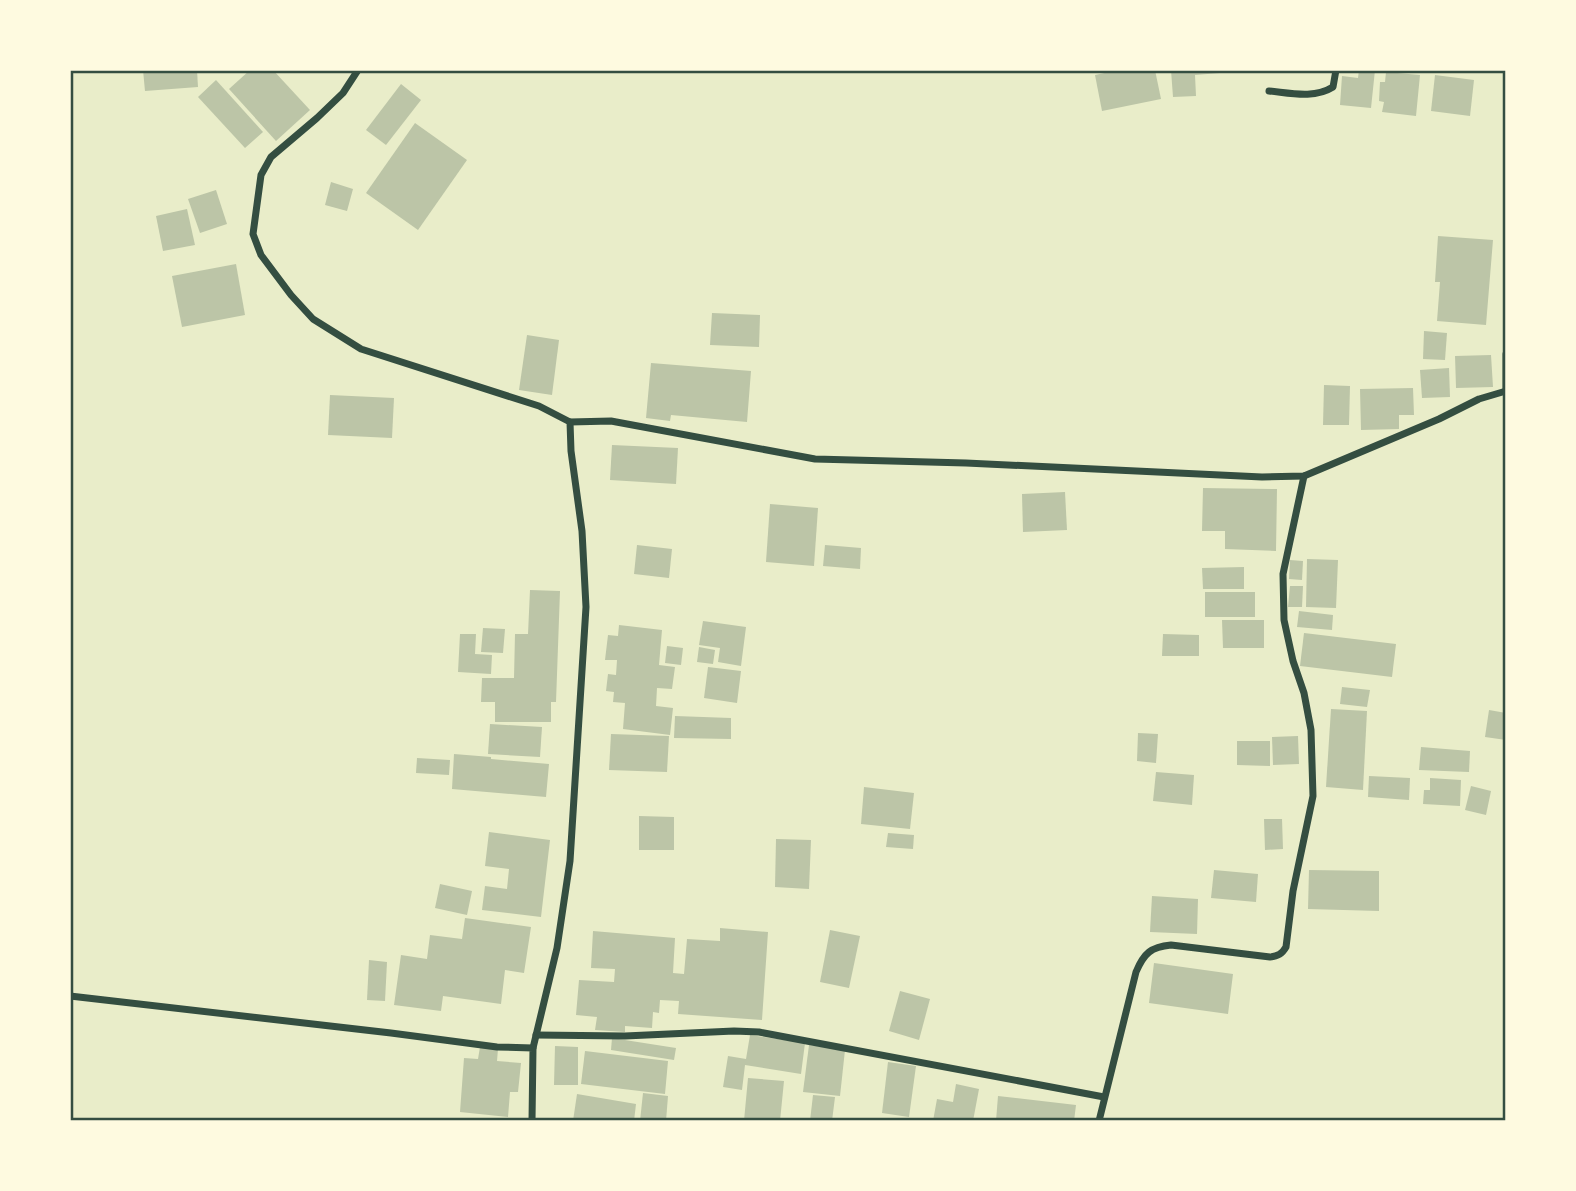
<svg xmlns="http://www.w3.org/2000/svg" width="1576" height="1191" viewBox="0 0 1576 1191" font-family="'Noto Serif',serif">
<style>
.building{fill:#bcc5a7}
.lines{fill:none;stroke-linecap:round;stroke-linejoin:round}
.minor{stroke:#344e41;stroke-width:7}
.neatline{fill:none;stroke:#344e41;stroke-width:2.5}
</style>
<rect width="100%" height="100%" fill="#e9edc9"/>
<!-- building -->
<g class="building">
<path d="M143,70H197L198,87L145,91Z"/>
<path d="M250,70H273L310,110L276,141L229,89Z"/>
<path d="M1119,70H1155L1161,99L1102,111L1095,75Z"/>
<path d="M1171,70H1220V73L1195,75L1196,96L1173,97Z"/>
<path d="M1359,70H1375L1371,108L1340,105L1342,76L1358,78Z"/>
<path d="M1386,72L1420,75L1416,116L1382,112L1384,102L1379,101L1380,82H1385Z"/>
<path d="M1435,75L1474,80L1470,116L1431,111Z"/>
<path d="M216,80L263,132L245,148L198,97Z"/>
<path d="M401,84L421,100L386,145L366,130Z"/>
<path d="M415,123L467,160L418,230L366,193Z"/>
<path d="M331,182L353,189L347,211L325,205Z"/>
<path d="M216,190L227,224L200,233L188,199Z"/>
<path d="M187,209L195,245L163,251L156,216Z"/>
<path d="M1438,236L1493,240L1486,325L1437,321L1440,282H1435Z"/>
<path d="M236,264L245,315L182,327L172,276Z"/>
<path d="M712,313L760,315L759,347L710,345Z"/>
<path d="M1424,331L1447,333L1445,360L1423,359Z"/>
<path d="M527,335L559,340L552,395L519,390Z"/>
<path d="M1491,355L1493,387L1456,388L1455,356Z"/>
<path d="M651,363L751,371L747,422L671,415L670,421L646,418Z"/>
<path d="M1449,368L1450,397L1422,398L1420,370Z"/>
<path d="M1324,385L1350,386L1349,425H1323Z"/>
<path d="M1413,388L1414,415H1399V429L1361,430L1360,389Z"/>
<path d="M330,395L394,398L392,438L328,435Z"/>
<path d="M612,445L678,448L676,484L610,480Z"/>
<path d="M1203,488L1277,489L1276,551L1225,549V531H1202Z"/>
<path d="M1065,492L1067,530L1023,532L1022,494Z"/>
<path d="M770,504L818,508L814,566L766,562Z"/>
<path d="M637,545L672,549L669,578L634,574Z"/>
<path d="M825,545L861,548L860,569L823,566Z"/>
<path d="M1307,559L1338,560L1336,608L1306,607Z"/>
<path d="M1290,560L1303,561L1302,580L1289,579Z"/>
<path d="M1244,567V589H1203L1202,568Z"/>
<path d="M1290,586H1303L1302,607H1288Z"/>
<path d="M530,590L560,591L556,702H551V722H495V702H481L482,678H514L515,634H528Z"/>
<rect x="1205" y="592" width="50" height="25"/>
<path d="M1299,611L1333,615L1332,630L1297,627Z"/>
<path d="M1222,620H1264V648H1223Z"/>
<path d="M703,621L746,627L741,666L718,662L720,648L699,645Z"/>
<path d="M619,625L662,630L659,665L675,667L672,689L657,688L656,706L673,708L670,735L623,729L625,703L613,702L614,692L606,691L608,674L616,675L617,660H605L608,635L618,636Z"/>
<path d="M483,628L505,629L503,653L481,652Z"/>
<path d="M1304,633L1396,644L1392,677L1300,666Z"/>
<path d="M460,634H476L475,654L492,655L491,674L458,672Z"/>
<path d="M1163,634L1199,635V656H1162Z"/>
<path d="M667,646L683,648L681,665L665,663Z"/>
<path d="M699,647L715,650L713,664L697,662Z"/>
<path d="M708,667L741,671L737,703L704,698Z"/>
<path d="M1342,687L1370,690L1367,707L1340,704Z"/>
<path d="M1331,709L1367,711L1363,790L1326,787Z"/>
<path d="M1489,710L1506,713V740L1485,737Z"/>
<path d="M675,716L731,718V739L674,738Z"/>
<path d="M490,724L542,727L540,757L488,754Z"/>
<path d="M1138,733L1158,734L1156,763L1137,761Z"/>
<path d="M611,734L669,736L667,772L609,770Z"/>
<path d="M1298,736L1299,764L1273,765L1272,737Z"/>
<path d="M1237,741H1270V766L1237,765Z"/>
<path d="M1421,747L1470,751L1469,772L1419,770Z"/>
<path d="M454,754L491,757V759L549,764L546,797L452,789Z"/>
<path d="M417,758L450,760L449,775L416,773Z"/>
<path d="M1156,772L1194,775L1192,805L1153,801Z"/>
<path d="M1369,776L1410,778L1409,800L1368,797Z"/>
<path d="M1430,778L1461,780L1460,806L1423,804L1424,790H1430Z"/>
<path d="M1471,786L1491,791L1486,815L1465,810Z"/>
<path d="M864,787L914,793L910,829L861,824Z"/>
<path d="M639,816L674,817V850H639Z"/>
<path d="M1264,819H1282L1283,849L1265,850Z"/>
<path d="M489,832L550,840L541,917L482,910L485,886L507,889L509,869L485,866Z"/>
<path d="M888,833L914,835L913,849L886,847Z"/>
<path d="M776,839L811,840L809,889L775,887Z"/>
<path d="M1214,870L1258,874L1256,902L1211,898Z"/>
<path d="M1309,870L1379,871V911L1308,909Z"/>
<path d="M440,884L472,891L467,915L435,908Z"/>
<path d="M1152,896L1198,899L1197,934L1150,932Z"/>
<path d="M465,918L531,927L524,973L505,970L501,1004L443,996L441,1011L394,1005L401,955L427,959L430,935L462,939Z"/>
<path d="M720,928L768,932L762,1020L678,1014L679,1001L660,1000L659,1013L653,1012L652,1028L625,1026V1032L595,1030L597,1017L576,1015L579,980L614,982L615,969L591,968L593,931L675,938L673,973L684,974L687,939L720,941Z"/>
<path d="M830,930L860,936L849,988L820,982Z"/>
<path d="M369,960L387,962L385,1001L367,1000Z"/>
<path d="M1154,963L1233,974L1228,1014L1149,1003Z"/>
<path d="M900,991L930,999L919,1040L889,1031Z"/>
<path d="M750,1035L805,1043L801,1074L745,1065L742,1090L723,1087L728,1056L746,1059Z"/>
<path d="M612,1038L676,1048L674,1060L611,1050Z"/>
<path d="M809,1045L845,1050L840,1096L803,1092Z"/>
<path d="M555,1046L578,1047V1085H554Z"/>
<path d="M480,1047L498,1049L497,1061L521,1063L518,1092H510L508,1117L460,1112L464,1058L478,1059Z"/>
<path d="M585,1051L668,1061L665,1094L581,1084Z"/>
<path d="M888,1062L916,1066L909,1117L882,1113Z"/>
<path d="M748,1078L784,1081L780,1121H744Z"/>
<path d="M956,1084L979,1089L973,1121H933L937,1099L953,1102Z"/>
<path d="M643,1093L668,1096L666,1121H640Z"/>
<path d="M577,1094L636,1104L634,1121H573Z"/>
<path d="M813,1095L835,1097L832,1121H810Z"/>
<path d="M998,1096L1076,1105L1074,1121H996Z"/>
</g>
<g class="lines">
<!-- minor -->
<g class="minor">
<path d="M358,70L343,93L317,118L271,157L261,175L253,234L261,255L291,295L313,319L361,349L539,406L570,422L571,451L582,531L586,607L570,861L557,948L533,1048"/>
<path d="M1269,91C1290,93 1314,99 1333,87L1336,70"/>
<path d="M1506,391V354"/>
<path d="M570,422L611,421L815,459L966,463L1262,477L1304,476L1439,419L1479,399L1506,391"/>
<path d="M70,996L391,1033L497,1047L533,1048L532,1121"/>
<path d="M536,1035L625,1036L734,1031L759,1032L1104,1097"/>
<path d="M1099,1121L1136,972C1144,953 1151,947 1171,945L1270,957C1278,956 1282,954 1286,947L1293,891L1313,796L1311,730L1304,693L1293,661L1284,620L1283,574L1304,476"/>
</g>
</g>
<!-- border -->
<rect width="1576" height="1191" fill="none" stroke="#fefae0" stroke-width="144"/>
<rect x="72" y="72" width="1432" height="1047" class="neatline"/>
</svg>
